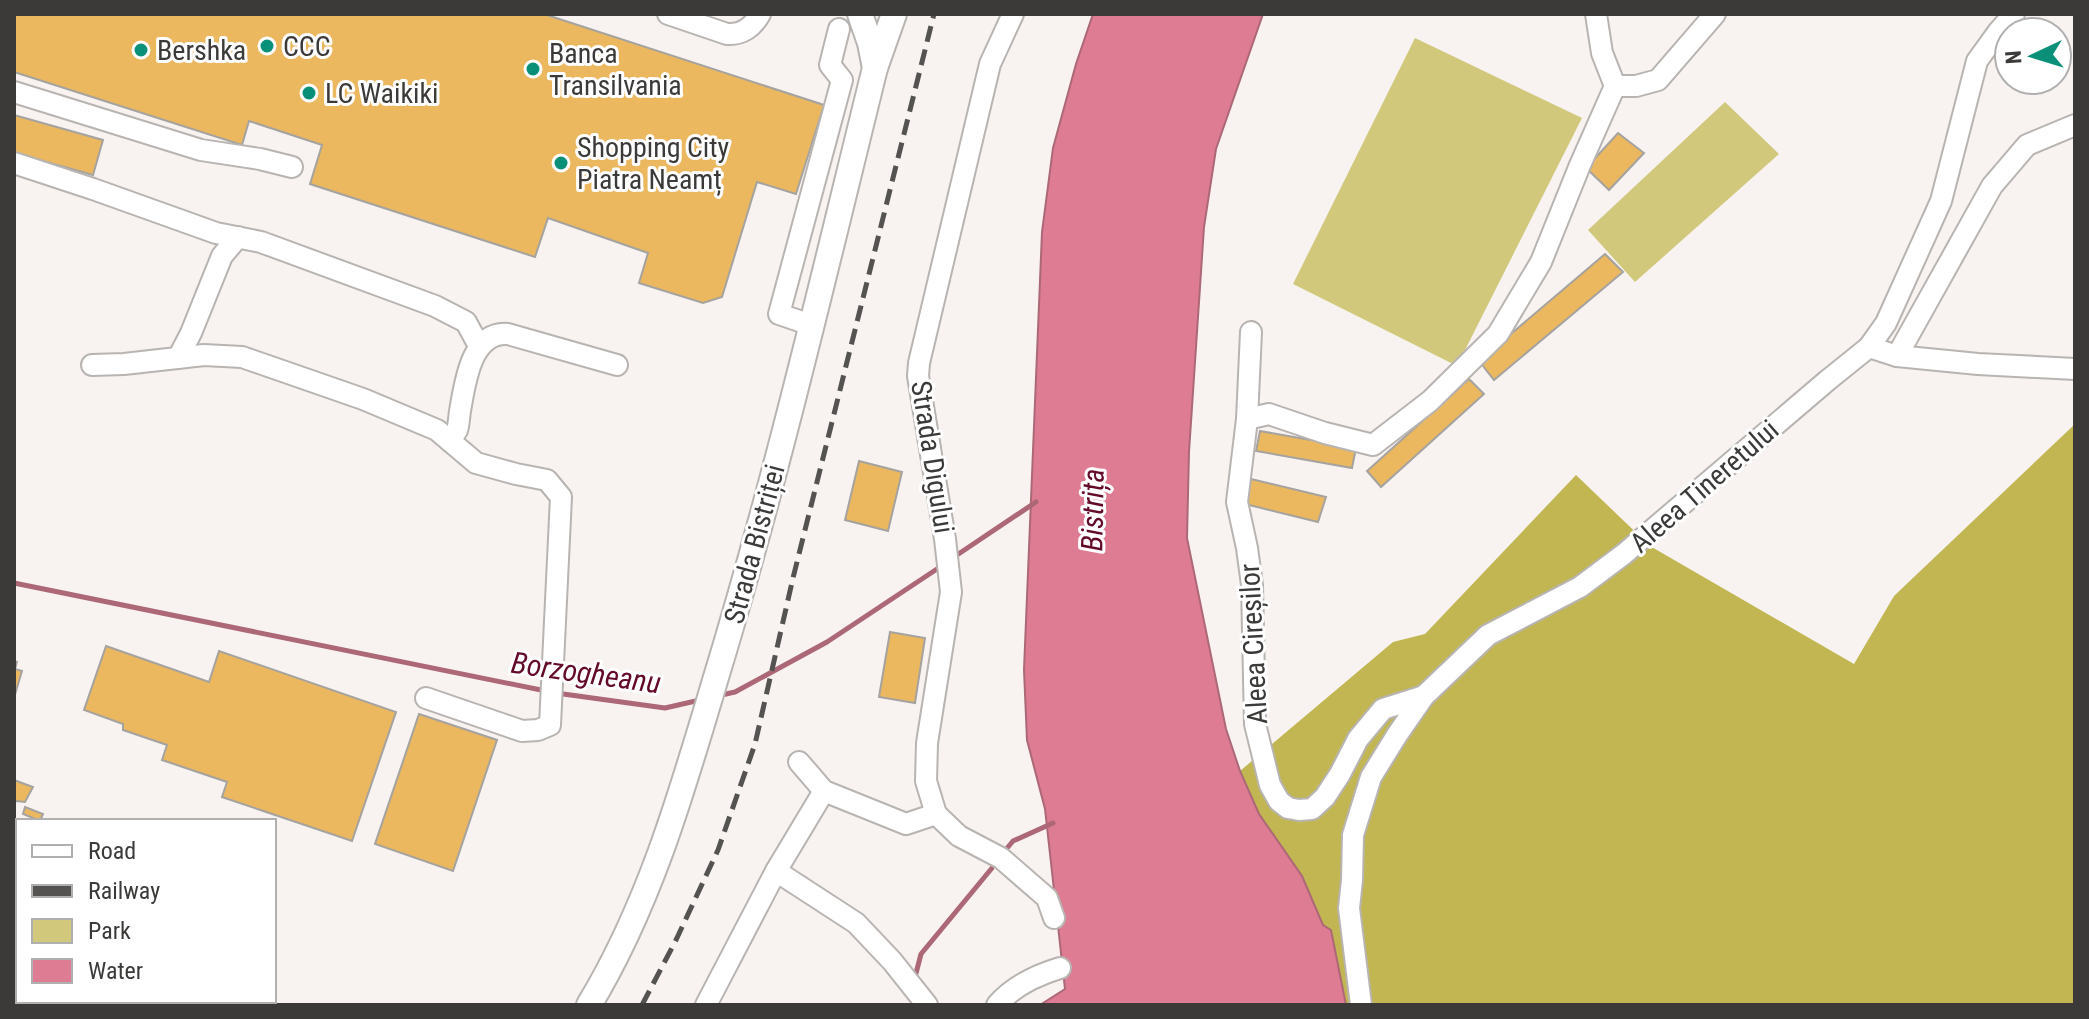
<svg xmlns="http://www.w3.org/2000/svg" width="2089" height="1019" viewBox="0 0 2089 1019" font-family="'Roboto Condensed',sans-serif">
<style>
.green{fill:#d1c87c}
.forest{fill:#c1b652}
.water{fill:#dd7c92;stroke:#ac6877;stroke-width:2}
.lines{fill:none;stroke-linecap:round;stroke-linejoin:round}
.stream{stroke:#ac6877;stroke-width:5}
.building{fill:#ebb75f;stroke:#a5a39f;stroke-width:2}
.minor-casing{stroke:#b8b4b1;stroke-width:24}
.major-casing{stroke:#b8b4b1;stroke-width:28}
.minor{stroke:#fff;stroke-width:20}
.major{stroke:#fff;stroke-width:24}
.rail{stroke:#555352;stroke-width:5;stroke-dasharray:16 8;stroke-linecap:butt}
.poi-dot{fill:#0a9078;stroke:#fff;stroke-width:3}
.labels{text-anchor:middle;stroke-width:6;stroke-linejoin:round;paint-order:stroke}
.poi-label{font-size:28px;fill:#3b3a39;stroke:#fff;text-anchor:start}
.street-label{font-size:28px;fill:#3b3a39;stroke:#fff}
.water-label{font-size:30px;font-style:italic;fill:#630a2b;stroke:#fff}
</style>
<rect width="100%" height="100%" fill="#f8f3f1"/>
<!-- green -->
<g class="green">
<path d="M1415,38L1582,118L1457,366L1293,284Z"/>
<path d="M1725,102L1779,154L1635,282L1588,230Z"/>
</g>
<!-- forest -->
<path class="forest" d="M2075,424V1005H1340L1323,925L1316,907L1302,876L1259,814L1240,771L1393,642L1425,634L1576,475L1650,546L1854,664L1894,596Z"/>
<!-- water -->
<path class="water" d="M1093,14H1263L1216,149L1204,227L1189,452L1187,538L1226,729L1240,771L1259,814L1302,876L1323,925L1331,930L1346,1005H1040L1065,989L1045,809L1027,740L1024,670L1042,232L1053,148L1076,64Z"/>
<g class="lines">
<!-- stream -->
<g class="stream">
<path d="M954,557L1036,502"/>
<path d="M14,583L546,691"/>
<path d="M556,693L665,708L700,700"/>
<path d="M717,696L735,692L827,642L943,565"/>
<path d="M1008,847L1013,841L1053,823"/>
<path d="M914,981L921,954L992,868"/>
</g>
</g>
<!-- building -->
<g class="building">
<path d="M14,14H544L824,105L796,194L757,182L722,297L703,303L639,283L648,253L548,218L535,257L310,184L322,145L249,121L242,145L14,72Z"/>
<path d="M14,115L103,140L93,175L14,153Z"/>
<path d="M1618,133L1644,153L1609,190L1586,168Z"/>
<path d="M1605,254L1623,272L1494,380L1479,361Z"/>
<path d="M1469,379L1484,394L1381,487L1367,471Z"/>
<path d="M1260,431L1356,448L1352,468L1256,451Z"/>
<path d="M859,461L902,472L888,531L845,520Z"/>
<path d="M1251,479L1326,497L1318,522L1245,504Z"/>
<path d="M890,632L925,638L915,703L879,697Z"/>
<path d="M106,646L209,682L219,651L396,712L352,841L222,797L227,782L162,760L167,745L123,730V724L84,710Z"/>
<path d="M14,661L17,662L15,669L22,671L14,698Z"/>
<path d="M419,714L497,740L453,871L375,844Z"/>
<path d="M14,780L33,787L25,802L16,801L14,804Z"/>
<path d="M25,807L43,814L40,821L23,814Z"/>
</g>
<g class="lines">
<!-- minor casing -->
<g class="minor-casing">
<g id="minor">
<path d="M668,14L727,34C742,35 753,27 760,14"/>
<path d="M1596,14L1602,53L1615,86H1636L1658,80L1715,14"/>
<path d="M14,92L201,150L260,159L292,167"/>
<path d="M14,163L93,189L216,233L261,242L435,306L466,322L479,346"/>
<path d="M811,325L779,314L842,80L830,65L839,29"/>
<path d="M1251,332L1247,419L1237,502L1247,548L1252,585L1255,724L1270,785L1279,801L1288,808L1299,810L1312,809L1325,797L1340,774L1358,739L1383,709L1424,696"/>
<path d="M1869,347L1897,356L1992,186L2027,145L2075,125"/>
<path d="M1897,356L1978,364L2075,369"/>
<path d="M178,358L191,333L222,256L238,237"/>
<path d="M92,365L124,364L204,355L242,357L363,399L437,430L476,463L516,474L547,480L561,497L550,725L538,730L522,731L426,698"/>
<path d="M1247,419L1269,414L1325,433L1373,445L1430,401L1498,334L1541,262L1580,165L1615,86"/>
<path d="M450,441C452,437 455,434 457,430C459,425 459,417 460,411C465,383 471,331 508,334L617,365"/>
<path d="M799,762L824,791L906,824L936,814L959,836L1001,858L1047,898L1054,918"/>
<path d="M824,791L776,871L856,923L892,961L927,1005"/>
<path d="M936,814L926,781L927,743L951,592L945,539L918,376L919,363L990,64L1013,14"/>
<path d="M706,1005L776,871"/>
<path d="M997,1005C1013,986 1037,975 1060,968"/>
<path d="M1361,1005L1349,908L1352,880L1353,835L1371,777L1397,735L1424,696L1488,635L1580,587L1624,554L1828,380L1869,347L1886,323L1941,201L1977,61L1998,32L2014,14"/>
</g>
</g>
<!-- major casing -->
<g class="major-casing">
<g id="major">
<path d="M860,14L870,43L875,68"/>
<path d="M589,1005C649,906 681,795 714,684C776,481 824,274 875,68L894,14"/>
</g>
</g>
<!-- minor -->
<use href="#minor" class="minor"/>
<!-- major -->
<use href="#major" class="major"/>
<!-- rail -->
<path class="rail" d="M642,1005L676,940L718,850L755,744L793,578L934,14"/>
</g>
<!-- markers -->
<g class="poi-dot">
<circle cx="267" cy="46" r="8"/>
<circle cx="141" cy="50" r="8"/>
<circle cx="533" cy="69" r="8"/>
<circle cx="309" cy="93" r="8"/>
<circle cx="561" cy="163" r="8"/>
</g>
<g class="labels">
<!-- poi labels -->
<g class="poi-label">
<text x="283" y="56">CCC</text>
<text x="157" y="60">Bershka</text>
<text x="549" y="63">Banca<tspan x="549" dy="32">Transilvania</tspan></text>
<text x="325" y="103">LC Waikiki</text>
<text x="577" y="157">Shopping City<tspan x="577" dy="32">Piatra Neamț</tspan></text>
</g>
<!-- street labels -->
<g class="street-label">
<text transform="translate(933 457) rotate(81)" y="10">Strada Digului</text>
<text transform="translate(1704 486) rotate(-41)" y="10">Aleea Tineretului</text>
<text transform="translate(754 544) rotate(-75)" y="10">Strada Bistriței</text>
<text transform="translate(1253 644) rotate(-93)" y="10">Aleea Cireșilor</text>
</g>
<!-- water labels -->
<g class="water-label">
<text transform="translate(1093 510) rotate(-89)" y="10">Bistrița</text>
<text transform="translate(586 673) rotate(8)" y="10">Borzogheanu</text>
</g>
</g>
<!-- border -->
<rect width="2089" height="1019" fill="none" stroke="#3b3a39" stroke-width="32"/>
<!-- legend -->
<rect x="16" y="819" width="260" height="184" fill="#ffffff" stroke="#b1b0b0" stroke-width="2"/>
<rect x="32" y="845" width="40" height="12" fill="#ffffff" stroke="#b1b0b0" stroke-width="2"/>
<text x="88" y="859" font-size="24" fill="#3b3a39">Road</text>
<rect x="32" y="885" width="40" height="12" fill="#555352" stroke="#b1b0b0" stroke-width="2"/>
<text x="88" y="899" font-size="24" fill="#3b3a39">Railway</text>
<rect x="32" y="919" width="40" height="24" fill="#d1c87c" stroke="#b1b0b0" stroke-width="2"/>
<text x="88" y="939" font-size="24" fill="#3b3a39">Park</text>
<rect x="32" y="959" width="40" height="24" fill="#dd7c92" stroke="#b1b0b0" stroke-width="2"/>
<text x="88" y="979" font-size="24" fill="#3b3a39">Water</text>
<!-- north arrow -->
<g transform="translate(2033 56) rotate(266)"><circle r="38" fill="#ffffff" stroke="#b1b0b0" stroke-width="2"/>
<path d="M0-6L14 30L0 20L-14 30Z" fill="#0a9078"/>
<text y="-12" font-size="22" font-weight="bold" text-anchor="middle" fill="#3b3a39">N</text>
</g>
</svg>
